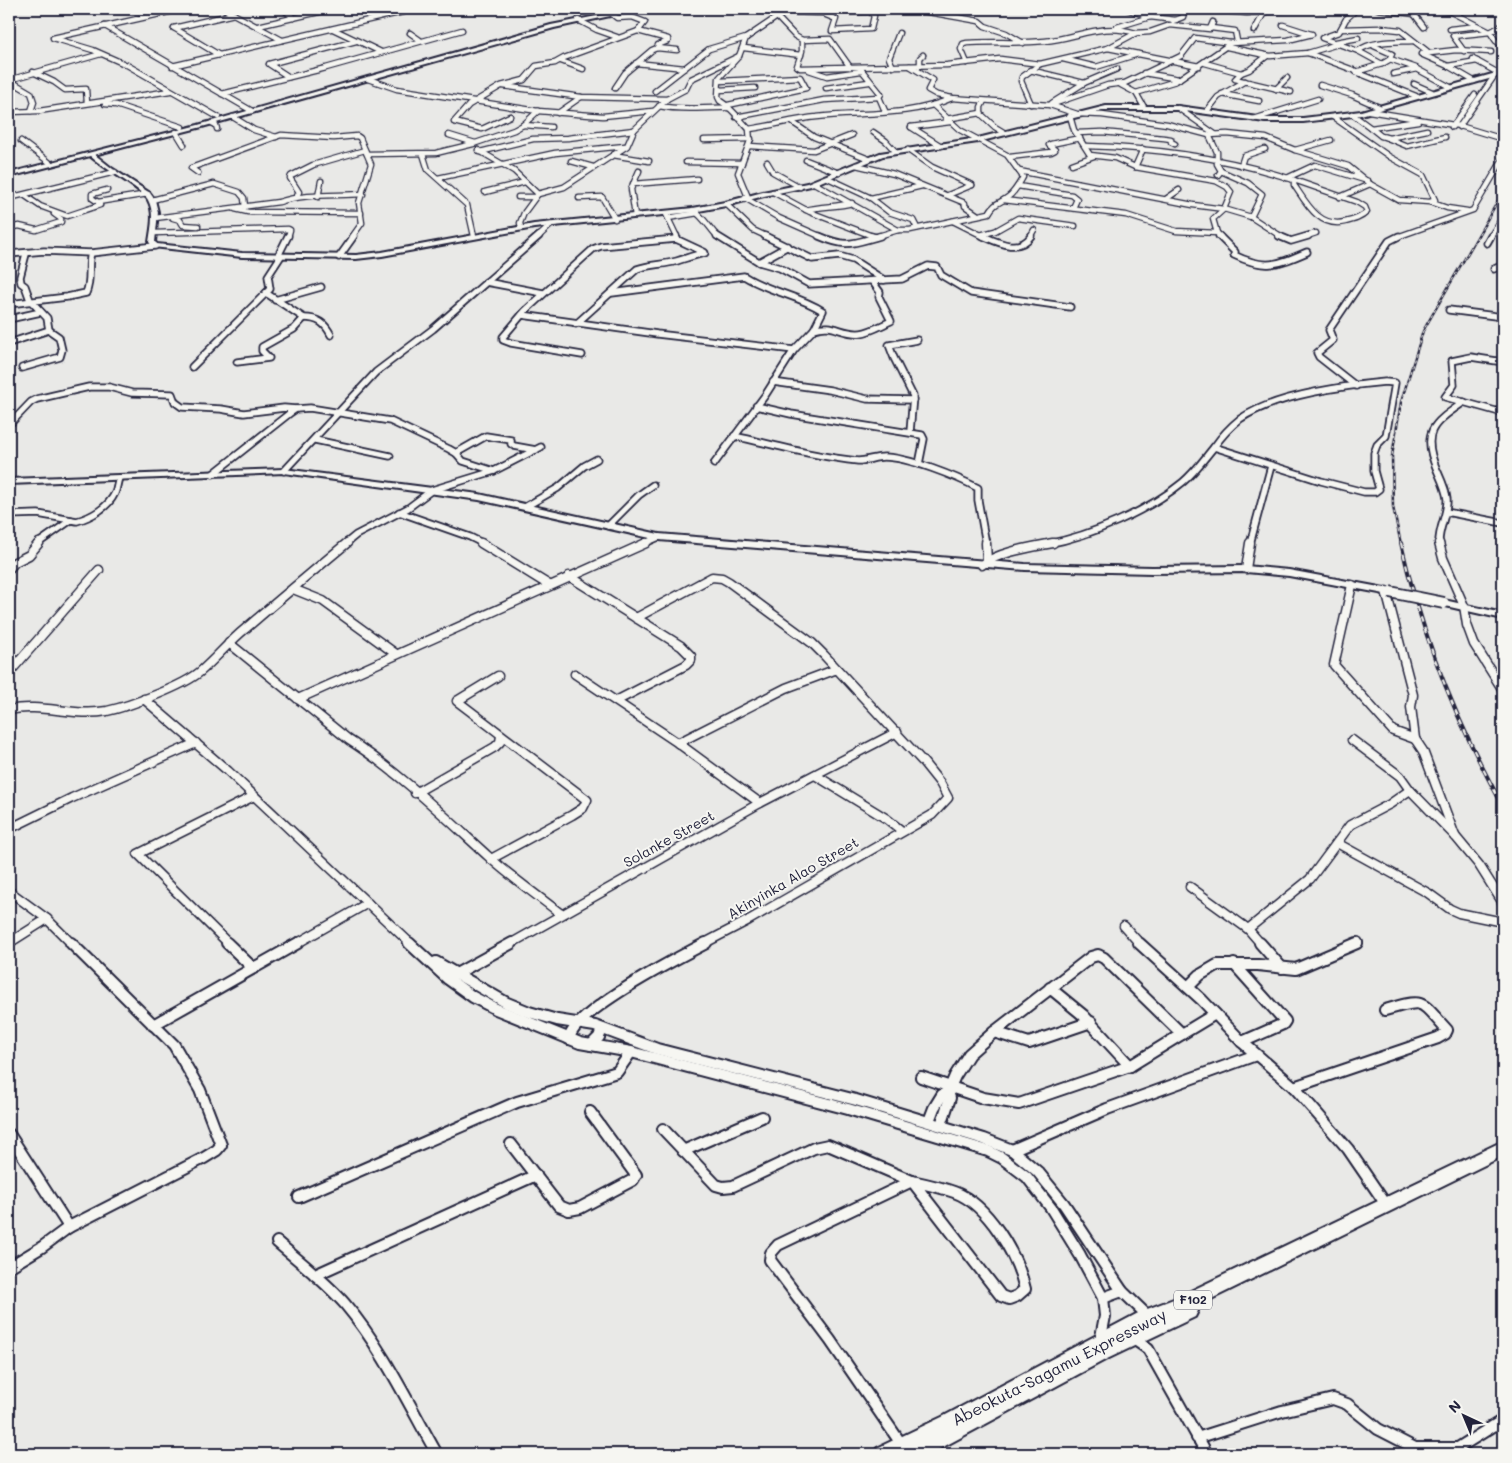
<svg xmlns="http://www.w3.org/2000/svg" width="1512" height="1463" viewBox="0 0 1512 1463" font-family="Mali,sans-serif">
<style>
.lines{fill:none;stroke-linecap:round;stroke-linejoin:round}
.street-far3-casing{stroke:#22223b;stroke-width:7}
.street-far2-casing{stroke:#22223b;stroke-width:9}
.street-far1-casing{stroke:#22223b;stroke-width:11}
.street-casing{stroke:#22223b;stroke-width:14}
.secondary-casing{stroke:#22223b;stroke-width:4}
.primary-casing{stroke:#22223b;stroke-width:4}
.highway-casing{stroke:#22223b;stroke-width:4}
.street-far3{stroke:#f6f6f2;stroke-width:4.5}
.street-far2{stroke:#f6f6f2;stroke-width:5.5}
.street-far1{stroke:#f6f6f2;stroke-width:8}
.street{stroke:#f6f6f2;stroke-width:10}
.secondary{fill:#f6f6f2;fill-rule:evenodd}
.primary{fill:#f6f6f2;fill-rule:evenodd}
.highway{fill:#f6f6f2;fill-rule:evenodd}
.rail-far1-casing{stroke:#22223b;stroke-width:2.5}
.rail-casing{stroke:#22223b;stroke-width:4}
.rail-far1{stroke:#f6f6f2;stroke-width:1;stroke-dasharray:3;stroke-linecap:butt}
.rail{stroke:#f6f6f2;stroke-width:2;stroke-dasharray:5.5;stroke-linecap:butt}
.secondary-bridge-casing{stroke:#22223b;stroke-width:14;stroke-linecap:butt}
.secondary-bridge{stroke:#f6f6f2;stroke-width:10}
.labels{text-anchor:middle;stroke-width:4;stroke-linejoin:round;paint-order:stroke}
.shield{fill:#f6f6f2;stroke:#626272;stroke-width:1}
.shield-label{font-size:12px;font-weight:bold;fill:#22223b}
.street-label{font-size:14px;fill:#22223b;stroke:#f6f6f2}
.near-street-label{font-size:16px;fill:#22223b;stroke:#f6f6f2}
</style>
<rect width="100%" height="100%" fill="#e9e9e7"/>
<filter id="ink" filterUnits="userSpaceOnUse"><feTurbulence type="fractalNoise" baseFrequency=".02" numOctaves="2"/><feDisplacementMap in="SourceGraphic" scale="10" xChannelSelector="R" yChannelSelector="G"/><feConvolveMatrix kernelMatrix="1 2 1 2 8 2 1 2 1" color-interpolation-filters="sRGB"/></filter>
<g filter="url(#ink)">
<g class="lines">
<!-- street-far3 casing -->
<g class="street-far3-casing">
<g id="street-far3">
<path d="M182,9L53,38L93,50L127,65L218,117"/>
<path d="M224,9L282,40"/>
<path d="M283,9L294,18"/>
<path d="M1127,9L1150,17"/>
<path d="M1199,9L1247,13L1295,9"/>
<path d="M1320,9H1344"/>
<path d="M1357,9L1346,19L1339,32L1322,38L1358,51"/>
<path d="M1378,9L1414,14L1419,12V9"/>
<path d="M1428,9L1449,11L1472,9"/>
<path d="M1449,11L1490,32L1496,41L1503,46"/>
<path d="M781,12L822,13L917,10L979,21L985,26L1006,33L1023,43"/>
<path d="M1414,14L1424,27"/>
<path d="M826,15L836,19L832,31L871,29L874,16L870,11"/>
<path d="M777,17L795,36L802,40V51L797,66L800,68L947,65L1000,59L1040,64"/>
<path d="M578,20L597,30L617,37"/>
<path d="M1173,21L1183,17L1184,10L1187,9"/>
<path d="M1283,25L1311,34"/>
<path d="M105,26L252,111"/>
<path d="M258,26L332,9"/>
<path d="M1117,27L1150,17L1176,20"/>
<path d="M174,28L234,14"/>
<path d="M174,28L219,55"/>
<path d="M1211,28L1235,31L1237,41"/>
<path d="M333,29L381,52"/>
<path d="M1341,29L1381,28L1400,30L1427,51"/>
<path d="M1450,29L1478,26"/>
<path d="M638,31L668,39V41L658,45L657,48"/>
<path d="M1254,31L1264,13"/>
<path d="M410,33L420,40"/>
<path d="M746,38L739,56L719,78L718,97L720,101C729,105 741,121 749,129L750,141L738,173L748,197"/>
<path d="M802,40L830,39L850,67"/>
<path d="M1413,41C1396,42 1372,40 1358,51L1382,64L1356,72L1416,96"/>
<path d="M1336,42L1358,38"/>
<path d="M1231,43L1288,40L1312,34"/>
<path d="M1374,46L1392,54L1389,60L1382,64"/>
<path d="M1227,47L1270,56L1308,53L1338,44"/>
<path d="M744,48L801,55"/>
<path d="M1108,48L1199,66"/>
<path d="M1464,51L1453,36L1490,32L1503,25"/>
<path d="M1308,53L1356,71"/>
<path d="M1063,59L1096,67L1138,54"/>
<path d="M1390,59L1416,68"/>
<path d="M1473,59L1500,74"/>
<path d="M561,61L583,69"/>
<path d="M636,63L685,68"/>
<path d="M967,63L961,49L963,44L967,43C993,41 1019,44 1045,41C1078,38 1101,22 1136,33"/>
<path d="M1205,63L1241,73L1235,79L1291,92"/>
<path d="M172,66L416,9"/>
<path d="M910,66L933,80L928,90L937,95L952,98L1050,105L1077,114L1102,115L1167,124L1209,135L1227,134L1266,138L1295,150L1348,166L1370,184L1399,200L1430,202L1435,200L1423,175L1390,157L1333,117"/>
<path d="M920,66V58L923,55"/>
<path d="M1448,66L1421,54L1456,50L1491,52"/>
<path d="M893,67L889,58L899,33"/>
<path d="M860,68L881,94L879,97L885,111"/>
<path d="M809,70L827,76L861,71"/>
<path d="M1030,70L1084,83L1052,103"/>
<path d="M33,72L54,82L65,90L86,89L87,103"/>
<path d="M1144,73L1179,79"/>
<path d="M1241,73L1249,70L1267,56"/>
<path d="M1393,74L1417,69L1450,87"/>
<path d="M289,77L269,64L356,41"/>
<path d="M368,79L397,89L538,111L603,116L653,111"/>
<path d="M9,80L101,54"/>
<path d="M9,80L31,93L34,102L31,111"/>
<path d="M720,81L800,77L806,88L728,105"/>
<path d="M1474,81L1448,66L1477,61"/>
<path d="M1084,83L1117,69"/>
<path d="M1414,84L1432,92"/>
<path d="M1121,85L1136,93L1144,107"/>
<path d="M1320,85L1352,95L1379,107"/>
<path d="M503,86L581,97L667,99"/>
<path d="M615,88L625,73L652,50L657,48L677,50"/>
<path d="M826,88L869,82"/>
<path d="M1276,89L1287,78"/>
<path d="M719,90L755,88"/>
<path d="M655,91L709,49L746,38L777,17L781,12L772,9"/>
<path d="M222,94L326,68L462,30"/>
<path d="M1222,94L1259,101"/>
<path d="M984,101L981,107V114L995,127L1005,133"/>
<path d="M105,104L116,105L182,127"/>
<path d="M1031,104L1021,81L1022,77L1040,64L1108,48L1136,33L1150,32L1170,25L1210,29L1213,22"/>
<path d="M1050,105L1108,85L1125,83L1181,56L1195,38L1231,43L1176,81L1136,93"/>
<path d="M659,106C682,111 705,107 729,108"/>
<path d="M1178,108L1215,134"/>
<path d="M1207,111L1218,97L1245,81"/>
<path d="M1369,111L1460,126L1503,139"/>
<path d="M9,112L39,111L170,91"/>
<path d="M558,113L581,97"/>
<path d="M1352,114L1371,128L1418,121"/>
<path d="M510,116L482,129L454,122L469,105L501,86L524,80L536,66L555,63L564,58L638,31L645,22L632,17L617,18L612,14"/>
<path d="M233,117L254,130L276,137"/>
<path d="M736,117L824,100L879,97"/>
<path d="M946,119L981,113"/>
<path d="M1254,119L1318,99"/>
<path d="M792,122L814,137L869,159"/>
<path d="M212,123L216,125L217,129"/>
<path d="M523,125L551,127"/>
<path d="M911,127L950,122"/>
<path d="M911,127L941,146"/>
<path d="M1452,127L1475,95"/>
<path d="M1459,127L1495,75"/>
<path d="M1371,128L1381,136L1389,138L1427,130"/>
<path d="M749,129C772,126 794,119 817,117C861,112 910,117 952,98"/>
<path d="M176,132L184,145"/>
<path d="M873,132L886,141L895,151"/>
<path d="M1077,133L1102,132L1164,138L1171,139V142L1175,144"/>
<path d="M449,135L475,143"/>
<path d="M1209,135L1217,152V164L1221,171L1218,175"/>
<path d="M1385,137L1407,146L1445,137"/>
<path d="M704,140L751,139"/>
<path d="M21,141L49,162"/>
<path d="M749,146L814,150L852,135"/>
<path d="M1086,146C1156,148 1228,158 1294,180"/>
<path d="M478,150L514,171L538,194"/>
<path d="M908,150L932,167L972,185"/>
<path d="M1295,150L1331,140"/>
<path d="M480,152L533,139L568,138L634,130"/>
<path d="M367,154L436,153L473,144L514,130L523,125L538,111"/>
<path d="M423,154L428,170L467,205L474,236"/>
<path d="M613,155L649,161"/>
<path d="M1010,157L1051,152L1055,150L1049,145L1051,144L1080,138"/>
<path d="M806,160L839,173"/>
<path d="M571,161L593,167"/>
<path d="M686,162L742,163"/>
<path d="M767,162L773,172L800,187"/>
<path d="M1072,164L1094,156"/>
<path d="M856,165L894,174L965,203V206L978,215"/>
<path d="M1241,165L1244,156L1265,149"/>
<path d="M1135,167L1143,149"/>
<path d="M1019,171L1193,205L1224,209L1251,217L1282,237"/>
<path d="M1221,171L1248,183L1262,194L1251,217"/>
<path d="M198,173L191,168L281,135L334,138L357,136L360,138L371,164L359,203L362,223L352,237"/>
<path d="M438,178L555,153L625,146"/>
<path d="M828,178L871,198L889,212L913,220L917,228"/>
<path d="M1287,178L1315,165L1368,181"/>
<path d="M1294,180L1357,202L1365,207L1367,212C1361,218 1354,220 1345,222C1319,228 1307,204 1294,185Z"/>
<path d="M814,183L898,230"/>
<path d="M633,184L697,179"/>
<path d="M1018,186L1072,195L1077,199L1073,208"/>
<path d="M485,192L525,182"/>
<path d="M773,192L810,212L875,237"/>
<path d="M24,195L40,206L67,216L100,205L98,202L148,194"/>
<path d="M948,195L972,185"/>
<path d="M297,196L299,192L290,178L291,176L313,165L365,150"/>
<path d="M318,197L321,181"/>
<path d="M518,197H535"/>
<path d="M1340,197L1370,184"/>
<path d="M9,198L115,172"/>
<path d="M579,198L602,197L615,219"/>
<path d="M745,198L779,218L822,237"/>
<path d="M871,198L922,186"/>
<path d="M1166,199L1179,190"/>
<path d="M152,200L214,184L239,192L244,198L245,207"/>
<path d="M1004,200L1126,215L1176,231L1217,233L1213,219L1224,209L1231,192L1227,187L1216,181L1135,167L1115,158L1090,155L1074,130L1070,116"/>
<path d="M98,202L92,198V194L107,190"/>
<path d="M1430,202L1447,208L1467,211"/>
<path d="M726,204L753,230L768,237"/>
<path d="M235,209L248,212L361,213"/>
<path d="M693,210C704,217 709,228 718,237"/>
<path d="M806,210C821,206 837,207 852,203"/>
<path d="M666,214L677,237"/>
<path d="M635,216L631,189L639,171"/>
<path d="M155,218L279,202C305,193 335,196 363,194"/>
<path d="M173,218L180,220L183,225L198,226"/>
<path d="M668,218L698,213"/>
<path d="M953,221L985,237"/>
<path d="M9,228L19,226L36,230L61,222V219L54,214"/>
<path d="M521,228L520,223L524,213L538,194L564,187L627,146L634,130L667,99L686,89L691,79L739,56"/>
<path d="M154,233L288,229L290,230L288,237"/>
<path d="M1217,233L1221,237"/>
<path d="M980,235L995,231L1018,218L1075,226"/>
<path d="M538,237L551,225"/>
<path d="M875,237L898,230H910L989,213C995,202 999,204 1008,197C1015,192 1019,184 1023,177L1007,155L960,130L933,105"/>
<path d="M1030,237L1034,230"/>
<path d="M1304,237L1316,233"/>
<path d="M1397,237L1473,210L1503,159"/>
<path d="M1490,237L1503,217"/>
</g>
</g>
<!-- street-far2 casing -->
<g class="street-far2-casing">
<g id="street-far2">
<path d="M717,236L759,262L780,268L809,284L902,279L928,266L937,267L941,275L971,293L1070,307"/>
<path d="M765,236L812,259L839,256L853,260L884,280"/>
<path d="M819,236C847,248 851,244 880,236"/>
<path d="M871,236L875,237"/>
<path d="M983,236C999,243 1019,253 1031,236"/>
<path d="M1219,236L1235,252L1234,255C1265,270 1277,265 1307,252"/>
<path d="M1279,236L1291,241L1308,236"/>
<path d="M676,239V236"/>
<path d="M1487,243L1491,236"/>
<path d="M9,254L44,251L91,253L155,246"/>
<path d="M26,254L20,277L21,283L25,286L30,300L47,318L49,330"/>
<path d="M278,256L288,236"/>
<path d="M339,257L354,236"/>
<path d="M759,262L788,246"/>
<path d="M1494,269L1503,265"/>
<path d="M486,282L543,293"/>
<path d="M612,293L744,276C769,292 798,295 823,311L814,329L794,350L766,394L714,464"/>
<path d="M275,300L321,287"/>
<path d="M9,304L67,297L86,293C92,280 87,266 91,253"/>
<path d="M1449,310L1503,317"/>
<path d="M522,315L657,334L794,350"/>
<path d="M304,318C318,318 325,323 331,335"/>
<path d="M9,319L41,312"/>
<path d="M576,324L637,269C650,264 664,265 677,261C687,258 694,255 705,253"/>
<path d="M814,329C834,322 841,335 861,333C870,332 882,325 891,321L879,297L880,292L872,281"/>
<path d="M9,343L49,330L59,337L62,350L60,357L22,368"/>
<path d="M582,355L511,343L503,340V337L525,311L593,249L601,246L676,239L704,252"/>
<path d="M237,362L269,358L262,351V347L294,329L304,318L266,293"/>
<path d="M1503,362L1471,357L1452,361L1454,385L1445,397L1503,413"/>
<path d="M192,367L270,289L268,276L281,256"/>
<path d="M773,382L830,390L867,399L913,400"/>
<path d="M1385,382L1395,383L1386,436L1377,445L1374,453V471L1379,489L1375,492H1364L1321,481L1214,447C1221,437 1230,427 1240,419C1275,395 1343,386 1385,382Z"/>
<path d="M1356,386L1319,357L1317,353L1333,340L1329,330L1389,241L1399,236"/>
<path d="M756,406L791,414L922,435L924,439L919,464"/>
<path d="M9,425L31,402L37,399L89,387H109L132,393L172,394L175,402L182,407L221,409L244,413L284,408L296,409"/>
<path d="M910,432L913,396L894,358L889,345L917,340"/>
<path d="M734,436C775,445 816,457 858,461C867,461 875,457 884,457C908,457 957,477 978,488V500L986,544"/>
<path d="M315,440L390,456"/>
<path d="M456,453L486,436L511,440V444L514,446L536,450"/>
<path d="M284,471L376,372L433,329L539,236"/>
<path d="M213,474L290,413L296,409L310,408L390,421L449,449L456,453L463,461L494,471"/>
<path d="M525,507L558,488L584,466L597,459"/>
<path d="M399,512L470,537L484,544"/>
<path d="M1446,512L1503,523"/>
<path d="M9,515L38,514L77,521C91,517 108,508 115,493C117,489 117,483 119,478"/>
<path d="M608,526L639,495L653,485"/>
<path d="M37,544L71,520"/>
<path d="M345,544L356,535L408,508L432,490L494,471L541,447"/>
<path d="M643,544L659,537"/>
<path d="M1047,544C1091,536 1148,511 1183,482C1195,472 1204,459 1214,447"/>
<path d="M1250,544L1271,466"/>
<path d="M1439,544C1438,528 1448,514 1447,499C1446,489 1441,479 1437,470C1420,431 1434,423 1464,402"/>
</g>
</g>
<!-- street-far1 casing -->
<g class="street-far1-casing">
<g id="street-far1">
<path d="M481,543L549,585"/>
<path d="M986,543L987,561"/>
<path d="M1439,543L1443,558L1464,606L1467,625L1474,644L1503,690"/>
<path d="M982,565C998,552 1032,547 1053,543"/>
<path d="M9,569L15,562L29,555L39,543"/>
<path d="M1246,569L1250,543"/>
<path d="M569,576L681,646L691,656V660L686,665L616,701"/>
<path d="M1352,585L1334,665L1393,731L1415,739L1423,751L1455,836"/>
<path d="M293,589L323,601L396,654"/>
<path d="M1386,591L1413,695L1411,707L1415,739"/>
<path d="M636,618L712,577L722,578L729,582L812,643L824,655L924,763L940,783L948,798L932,815L749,920L703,944"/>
<path d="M229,643L349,740C399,772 445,817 489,857C512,878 537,895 561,914"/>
<path d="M9,673L99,570"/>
<path d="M575,674L678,743L760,803"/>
<path d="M144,699L228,771L411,944"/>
<path d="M298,699L646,543"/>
<path d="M9,710C41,703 74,717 107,711C130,706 184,686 201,671C216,658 229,642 245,629C279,600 313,571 347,543"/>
<path d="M1352,740L1400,776L1410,790L1455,836L1479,865L1503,903"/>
<path d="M678,743L786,688L837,669"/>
<path d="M815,775L887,819L902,831"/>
<path d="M415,793L495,747L500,742L501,736"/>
<path d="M9,829L72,798L196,743"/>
<path d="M1337,843L1428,893L1450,909L1459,913L1503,922"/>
<path d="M491,859L572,815L583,808L587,800L457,701L498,676"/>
<path d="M1190,887L1248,929L1261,944"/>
<path d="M9,891L47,919"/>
<path d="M1124,926L1140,944"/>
<path d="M1248,929L1310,879L1350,825L1390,804L1410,790"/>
<path d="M9,943L47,919L72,944"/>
<path d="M229,944L138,854L254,796"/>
<path d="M296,944L368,903"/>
<path d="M510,944L760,803L897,732"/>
<path d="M1354,944L1358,942"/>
</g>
</g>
<!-- street casing -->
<g class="street-casing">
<g id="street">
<path d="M227,943L253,968"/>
<path d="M409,943L448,979L473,997L496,1009L580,1043L631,1052L848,1109L988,1151L1002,1158L1027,1177L1051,1208L1080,1255L1103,1298L1105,1316L1100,1342"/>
<path d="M1139,943L1202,1000L1242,1042L1294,1087L1348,1149L1387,1206"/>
<path d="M1260,943L1282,968"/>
<path d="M436,962L507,1003L529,1012L557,1020L595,1026L657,1049L856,1100L984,1139L1012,1150L1038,1172L1064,1204L1122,1291L1149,1317"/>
<path d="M1234,964L1285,1021L1283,1024L1242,1042"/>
<path d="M456,974L512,943"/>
<path d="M1188,987L1200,975L1217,965H1258L1296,969L1357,943"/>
<path d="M1050,988L1083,1015L1130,1066"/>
<path d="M153,1025L298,943"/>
<path d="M994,1032L1029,1043L1091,1022"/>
<path d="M569,1039C574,1011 679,957 706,943"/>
<path d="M591,1045L599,1037L602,1029"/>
<path d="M921,1077L983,1098L1019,1104L1130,1066L1182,1034"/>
<path d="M1294,1087L1438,1038L1445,1034L1447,1030C1419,1000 1426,998 1385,1010"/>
<path d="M929,1121L934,1108L942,1095L948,1092L955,1076L969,1054L994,1032L1091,957L1098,955L1104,958L1182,1034L1215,1014"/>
<path d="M941,1125L950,1098L948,1092"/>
<path d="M663,1129L716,1185L723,1187L733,1186L814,1148L828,1145L912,1181"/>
<path d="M9,1134L69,1227L42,1247L9,1267"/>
<path d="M511,1144L559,1206L569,1210L580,1208L633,1180L636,1175L590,1112"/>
<path d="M1012,1150L1107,1109L1256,1055"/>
<path d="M683,1151L762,1117"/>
<path d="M912,1181C926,1184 940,1187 954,1192C988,1204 1017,1255 1025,1289L1017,1296L1009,1299L1001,1296Z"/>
<path d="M299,1197L517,1102L617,1072L631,1052"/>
<path d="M69,1227L204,1158L217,1150L221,1145L200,1090L174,1045L71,943"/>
<path d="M277,1242C300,1262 325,1281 345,1304C383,1349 408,1403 437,1454"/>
<path d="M315,1275L536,1175"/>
<path d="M1103,1298L1122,1291"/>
<path d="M1132,1338L1148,1349L1207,1454"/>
<path d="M1197,1438L1282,1411L1333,1399L1347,1404L1378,1429L1415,1448H1458L1503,1420"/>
<path d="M902,1445L830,1340L770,1260L771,1253L778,1245L912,1181"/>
</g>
</g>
<!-- secondary casing -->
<g class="secondary-casing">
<g id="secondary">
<path d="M1503,71V75L1361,115L1303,122H1265L1178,110H1106L978,142L883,156L811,186L764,196L726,206L693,212L534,228L382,256L356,259L242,257L153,247L149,242C151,228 155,213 148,200C144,190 101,167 89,155L94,154L113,169L150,193L155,200L158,212L155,242L157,244L242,253L356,255L382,252L534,224L693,208L725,202L763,192L807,183L880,153L978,138L1106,106H1178L1265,118H1303L1361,111Z"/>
<path d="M284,469L479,494L659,534L1025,564L1152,567L1246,566L1289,570L1390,589L1395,592L1390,595L1289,576L1246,572L1152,573L1025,570L659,540L479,500L284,473L9,484V479Z"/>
<path d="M1444,600L1503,613V619L1441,605L1439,603L1441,601Z"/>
</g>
</g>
<!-- primary casing -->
<g class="primary-casing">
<path id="primary" d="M632,9H643L554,28L202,127L9,177V173L198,125L551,25Z"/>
</g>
<!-- highway casing -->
<g class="highway-casing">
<path id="highway" d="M1503,1141V1156L1195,1307L1198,1311L1195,1317L1105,1360L930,1454H874L877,1448L942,1417L1142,1311L1176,1298Z"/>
</g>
<!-- street-far3 -->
<use href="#street-far3" class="street-far3"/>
<!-- street-far2 -->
<use href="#street-far2" class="street-far2"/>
<!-- street-far1 -->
<use href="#street-far1" class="street-far1"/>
<!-- street -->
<use href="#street" class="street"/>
<!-- secondary -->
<use href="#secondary" class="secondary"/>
<!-- primary -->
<use href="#primary" class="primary"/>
<!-- highway -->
<use href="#highway" class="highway"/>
<!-- rail-far1 casing -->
<g class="rail-far1-casing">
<path id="rail-far1" d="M1401,544L1393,507L1392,456L1401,402L1423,331L1503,192"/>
</g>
<!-- rail casing -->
<g class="rail-casing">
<path id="rail" d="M1401,543C1422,637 1456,722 1503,806"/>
</g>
<!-- rail-far1 -->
<use href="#rail-far1" class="rail-far1"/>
<!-- rail -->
<use href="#rail" class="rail"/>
<!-- secondary-bridge casing -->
<g class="secondary-bridge-casing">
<path id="secondary-bridge" d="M1390,592L1444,603"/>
</g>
<!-- secondary-bridge -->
<use href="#secondary-bridge" class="secondary-bridge"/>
</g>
</g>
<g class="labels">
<!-- shield labels -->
<rect class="shield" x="1174" y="1290.5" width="38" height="19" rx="4"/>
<g class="shield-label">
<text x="1193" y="1304">F102</text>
</g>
<!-- street labels -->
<g class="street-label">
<text transform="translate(669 839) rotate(-29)" y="5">Solanke Street</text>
<text transform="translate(793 878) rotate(-30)" y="5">Akinyinka Alao Street</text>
</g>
<!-- near-street labels -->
<g class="near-street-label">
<text transform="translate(1059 1367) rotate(-27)" y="6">Abeokuta-Sagamu Expressway</text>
</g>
</g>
<!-- margin -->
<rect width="1512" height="1463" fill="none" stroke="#f6f6f2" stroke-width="30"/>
<rect x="15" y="15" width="1482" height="1433" fill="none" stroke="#22223b" stroke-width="2" filter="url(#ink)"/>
<!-- north arrow -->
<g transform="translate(1464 1416) rotate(316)" stroke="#f6f6f2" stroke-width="4" paint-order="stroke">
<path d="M0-4L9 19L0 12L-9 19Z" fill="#22223b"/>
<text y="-8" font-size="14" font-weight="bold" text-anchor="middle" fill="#22223b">N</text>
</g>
</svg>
